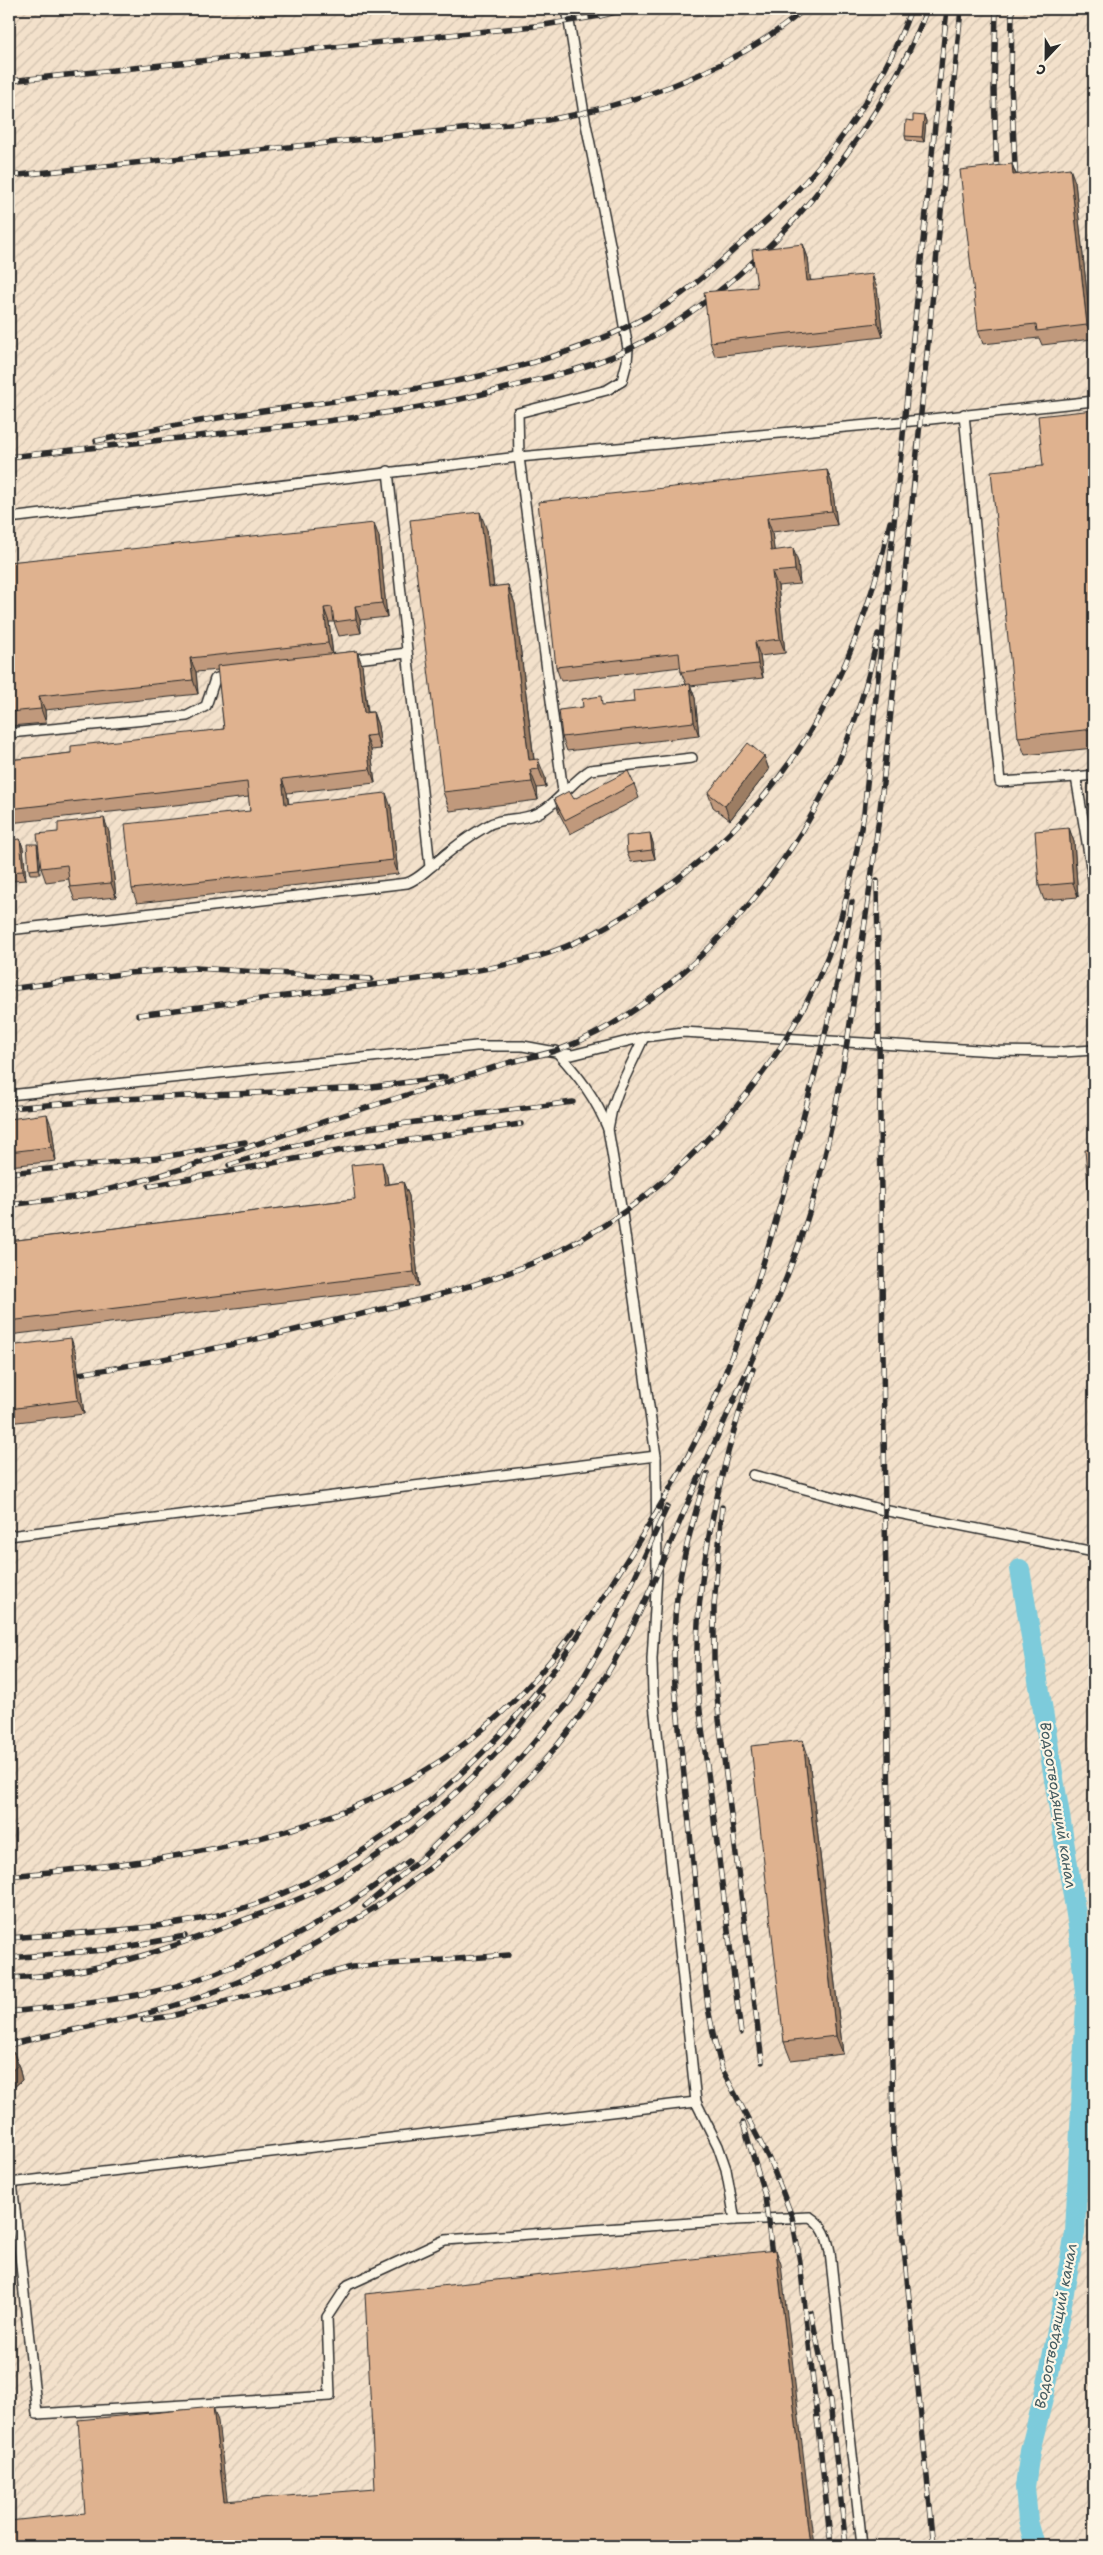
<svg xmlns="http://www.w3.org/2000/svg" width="1103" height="2555" viewBox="0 0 1103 2555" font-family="'Shantell Sans',sans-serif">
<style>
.industrial{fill:url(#industrial-furrows)}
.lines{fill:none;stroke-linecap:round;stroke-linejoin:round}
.canal{stroke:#7dcbdb;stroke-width:20}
.service-casing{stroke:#2b2b2b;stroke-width:12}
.service{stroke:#fcf5e5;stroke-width:9}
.rail-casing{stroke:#2b2b2b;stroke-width:5.5}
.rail{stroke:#fcf5e5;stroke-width:4;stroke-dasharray:11;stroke-linecap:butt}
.wall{fill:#c0997b;stroke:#2b2b2b}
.shaded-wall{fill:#9c7d64;stroke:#2b2b2b}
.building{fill:#dfb28f;stroke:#2b2b2b}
.labels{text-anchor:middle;stroke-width:4.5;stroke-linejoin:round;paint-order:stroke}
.water-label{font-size:15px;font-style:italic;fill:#445b60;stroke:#fcf5e5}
</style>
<defs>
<pattern id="industrial-furrows" width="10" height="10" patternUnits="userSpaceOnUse" patternTransform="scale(1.25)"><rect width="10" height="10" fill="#f3e1cb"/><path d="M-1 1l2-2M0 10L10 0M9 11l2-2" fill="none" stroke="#d0c1ae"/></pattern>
</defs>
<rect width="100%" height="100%" fill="#fcf5e5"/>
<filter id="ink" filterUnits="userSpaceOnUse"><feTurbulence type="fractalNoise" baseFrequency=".02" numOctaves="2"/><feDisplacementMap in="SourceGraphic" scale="10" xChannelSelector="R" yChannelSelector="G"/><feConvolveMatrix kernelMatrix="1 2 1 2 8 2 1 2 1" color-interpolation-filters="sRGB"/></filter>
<g filter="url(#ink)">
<!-- industrial -->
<rect class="industrial" x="9" y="9" width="1085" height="2537"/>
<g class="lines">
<!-- canal -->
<path class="canal" d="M1020,1569L1079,1933L1086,2003L1075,2233L1048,2379L1030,2451L1025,2487L1028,2521L1035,2546"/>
<!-- service casing -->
<g class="service-casing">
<g id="service">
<path d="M964,414L1000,782L1076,777"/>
<path d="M388,471L430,867"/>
<path d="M9,518L519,457L922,420L1094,401"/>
<path d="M348,660L407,653"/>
<path d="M9,733L187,716L206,706L215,679L228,674"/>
<path d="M1094,775L1076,777L1094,884"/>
<path d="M563,792L519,457L518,413L607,390L622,381L627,362L628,349L611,249L584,114L567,9"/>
<path d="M9,930L407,883C418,879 423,873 432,866C448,852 466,838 485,827C500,817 517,821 533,815C553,809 571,782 590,770L692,758"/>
<path d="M644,1037L618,1092L612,1109L608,1129L622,1213L656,1456L657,1574L652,1659L653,1694L696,2102L718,2146L726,2169L735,2220L810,2217C824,2226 827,2237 830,2252L862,2546"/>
<path d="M556,1051C578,1075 596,1098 608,1129"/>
<path d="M9,1095L476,1046H523L572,1055L644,1037L683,1032L995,1051L1063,1052L1094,1050"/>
<path d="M753,1475L883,1510L1094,1552"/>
<path d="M9,1536L656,1456"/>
<path d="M12,2182L37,2414L330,2396L327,2317L348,2285L445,2240L735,2220"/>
<path d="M9,2183L696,2102"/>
</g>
</g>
<!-- service -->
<use href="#service" class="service"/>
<!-- rail casing -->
<g class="rail-casing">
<g id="rail">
<path d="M996,9L994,90L997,179"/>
<path d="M1012,9L1011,84L1016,186"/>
<path d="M9,81L544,25L600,16L627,9"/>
<path d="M9,176L548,120C639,103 733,70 805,9"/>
<path d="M96,441C154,429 212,418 270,410C392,393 538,377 646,317C686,295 720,262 754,232C823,172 880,95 911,9"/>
<path d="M9,457C87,448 165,439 243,431C331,421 418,411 503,389C545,378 590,368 629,349C706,311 776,247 828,179C868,127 904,71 927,9"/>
<path d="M877,881L893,2140L934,2546"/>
<path d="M9,989L129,973L195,968L371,979"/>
<path d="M138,1015C214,1005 289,995 365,986C423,978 480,973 536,957C578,945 616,922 651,898C787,804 855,681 890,522"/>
<path d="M9,1108L122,1099L365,1088L445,1077"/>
<path d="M229,1165L277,1150L368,1128L573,1102"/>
<path d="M9,1173L158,1158L245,1142"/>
<path d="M149,1186L354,1148L521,1124"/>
<path d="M76,1197C171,1177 261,1141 353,1112C403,1096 454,1080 504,1064C521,1059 538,1056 555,1051C666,1012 775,892 826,788C851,739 867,688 878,634"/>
<path d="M9,1205L82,1196"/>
<path d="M64,1376C155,1363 243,1343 332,1321C409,1303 489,1286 561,1250C678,1191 785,1070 831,948C847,905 855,859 864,813L947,9"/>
<path d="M707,1474C693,1518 681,1561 676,1606C673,1633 674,1661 675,1688L708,2008L714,2038L722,2069L769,2159L783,2193L792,2217L800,2262L831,2546"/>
<path d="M722,1507L714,1606V1659L719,1719L762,2062"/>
<path d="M9,1876C231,1855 434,1827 573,1631"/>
<path d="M365,1906L421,1859L501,1780L570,1701L611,1629L667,1507"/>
<path d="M9,1938C98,1931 193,1931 277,1896C381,1853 481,1766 549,1676C576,1641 599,1604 623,1566C653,1519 683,1470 706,1419C749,1322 777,1221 803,1118C822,1047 841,976 852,902"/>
<path d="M9,1958L115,1949L185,1936"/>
<path d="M9,1978C27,1977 47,1976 65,1973C121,1965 175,1946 228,1926C256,1915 285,1906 312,1893C394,1854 491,1771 542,1696"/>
<path d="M9,2012C64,2006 119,2001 173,1987C259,1963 338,1915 409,1861"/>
<path d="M143,2020L172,2016L352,1967L509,1955"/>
<path d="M741,2033C731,1954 721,1875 711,1796C705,1748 696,1698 697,1650C698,1557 724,1457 753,1369"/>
<path d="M9,2045C64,2030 121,2023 176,2005C246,1983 312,1948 374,1908C452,1857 533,1784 587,1706C635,1635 666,1552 700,1475C743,1378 792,1281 819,1179C839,1103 850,1026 861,949C874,864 884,779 893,693C917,465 938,237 961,9"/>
<path d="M743,2123L765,2196L773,2264"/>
<path d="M811,2313L830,2402L846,2546"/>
</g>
</g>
<!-- rail -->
<use href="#rail" class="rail"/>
</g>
<!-- wall -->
<g class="wall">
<path d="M924,116L926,121L924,142L906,140L905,136L913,121Z"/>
<path d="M1012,164L1016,174L1075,182L1092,339L1042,345L1039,338L983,344L978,330Z"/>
<path d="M803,244L808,258L810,280L877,288L883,337L715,356L710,342L757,287Z"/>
<path d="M1094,410V748L1025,755L1018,737Z"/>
<path d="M827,470L832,484L837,525L772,532L774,550L798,562L800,584L778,586L785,653L760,656L763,678L690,686L695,698L699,736L567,751L562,737L604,705L634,702L686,684L681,672V667L561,681L556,667Z"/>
<path d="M487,530L494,587L508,585L515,604L534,759L545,777L546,787L537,788L538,800L450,811L443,792Z"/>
<path d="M379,537L387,617L360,620L361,633L339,636L334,622H329L333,654L357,651L362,665L368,712H373L378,726L381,749L371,750L375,783L287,793L289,804L391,807L398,874L137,903L132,889L250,811L249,797L9,823V760L71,753L224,729L218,670L196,672L198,694L45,710L46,723L10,726L9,722V562Z"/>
<path d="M764,756L769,770L730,820L713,807L708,793Z"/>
<path d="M634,784L639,798L570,834L559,813L554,799H574Z"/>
<path d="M1069,828L1074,842L1078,897L1044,900L1039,886Z"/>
<path d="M58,832H109L116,897L75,901L70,887L69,879L46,882L41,868Z"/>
<path d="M650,833L653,843L655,859L631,862L627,853Z"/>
<path d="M20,839L23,848L26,880L13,881L9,872Z"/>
<path d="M37,844L38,849L40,874H30L29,870Z"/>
<path d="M9,1119L52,1128L56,1161L9,1166Z"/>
<path d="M387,1176L388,1184L403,1182L409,1196L419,1286L9,1335V1241L355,1199Z"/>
<path d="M9,1346L76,1353L84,1414L9,1423Z"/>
<path d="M809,1759L843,2054L791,2060L784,2042Z"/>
<path d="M9,2051L19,2067L22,2080L13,2088L9,2087Z"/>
</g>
<!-- shaded-wall -->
<g class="shaded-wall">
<path d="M924,116L926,121L924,142L922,137Z"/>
<path d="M1012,164L1017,178L1013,175Z"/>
<path d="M1070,168L1075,182L1092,339L1087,325Z"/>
<path d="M803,244L808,258L812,295L807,281Z"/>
<path d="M872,274L877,288L883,337L878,323Z"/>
<path d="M827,470L832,484L837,525L832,511Z"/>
<path d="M480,512L487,530L496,606L489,587Z"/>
<path d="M767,518L772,532L776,565L771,551Z"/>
<path d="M374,523L379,537L387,617L382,603Z"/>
<path d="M793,548L798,562L800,584L795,570Z"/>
<path d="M772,572L778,586L785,653L780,639Z"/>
<path d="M508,585L515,604L535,769L529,760Z"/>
<path d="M355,606L360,620L361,633L356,619Z"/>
<path d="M324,608L329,622L333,657L328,643Z"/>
<path d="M755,642L760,656L763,678L758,664Z"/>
<path d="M357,651L362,665L369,727L364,713Z"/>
<path d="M190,658L196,672L198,694L193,680Z"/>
<path d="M690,684L695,698L699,736L694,722Z"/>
<path d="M39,696L45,710L46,723L41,709Z"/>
<path d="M373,712L378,726L381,749L376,735Z"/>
<path d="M366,736L371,750L375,783L370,769Z"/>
<path d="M764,756L769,770L730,820L725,806Z"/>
<path d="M538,759L545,777L546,787L539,769Z"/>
<path d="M530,770L537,788L538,800L532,782Z"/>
<path d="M282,779L287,793L290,818L285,804Z"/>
<path d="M386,793L391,807L398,874L393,860Z"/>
<path d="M104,818L109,832L116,897L111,883Z"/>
<path d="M1069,828L1074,842L1078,897L1073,883Z"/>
<path d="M650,833L653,843L655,859L652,850Z"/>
<path d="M20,839L23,848L26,880L23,871Z"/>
<path d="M47,1114L52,1128L56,1161L51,1147Z"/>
<path d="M382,1162L387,1176L390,1199L385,1185Z"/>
<path d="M403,1182L409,1196L419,1286L414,1272Z"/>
<path d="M71,1338L76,1353L84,1414L78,1400Z"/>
<path d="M803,1740L809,1759L843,2054L836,2036Z"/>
<path d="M14,2053L19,2067L22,2080L13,2088L9,2076V2073Z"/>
<path d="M776,2250L781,2264L814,2546H810Z"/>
<path d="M213,2407L218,2421L229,2515L224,2501Z"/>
</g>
<!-- building -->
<g class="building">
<path d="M913,115L924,116L922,137L905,136L906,120L913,121Z"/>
<path d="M1012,164L1013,175L1070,168L1087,325L1037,331L1036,324L978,330L960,170Z"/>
<path d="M803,244L807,281L872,274L878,323L710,342L704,292L757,287L752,250Z"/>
<path d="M1094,410V729L1018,737L991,471L1043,466L1038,416Z"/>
<path d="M827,470L832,511L767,518L771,551L793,548L795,570L772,572L780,639L755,642L758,664L681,672L679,653L556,667L538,502Z"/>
<path d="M480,512L489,587L508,585L529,760L538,759L539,769L530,770L532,782L443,792L410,520Z"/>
<path d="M374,523L382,603L355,606L356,619L334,622L332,607L324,608L328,643L190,658L193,680L39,696L41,709L9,712V562Z"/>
<path d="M357,651L364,713L373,712L376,735L366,736L370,769L282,779L285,804L386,793L393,860L132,889L125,824L250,811L247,782L9,809V760L71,753V746L224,729L217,666Z"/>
<path d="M690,684L694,722L562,737L559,710L583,707L582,699L601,696L602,705L634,702L633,690Z"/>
<path d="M748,743L764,756L725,806L708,793Z"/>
<path d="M628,771L634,784L565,820L554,799L569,791L574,799Z"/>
<path d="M104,818L111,883L70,887L67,865L41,868L37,834L58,832V823Z"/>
<path d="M1069,828L1073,883L1039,886L1035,831Z"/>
<path d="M650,833L652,850L627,853L626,836Z"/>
<path d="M20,839L23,871L9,872V840Z"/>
<path d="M27,844H37L39,869L29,870Z"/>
<path d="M1092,1112H1094V1137Z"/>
<path d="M47,1114L51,1147L9,1152V1119Z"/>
<path d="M1094,1149V1250L1085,1150Z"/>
<path d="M382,1162L385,1185L403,1182L414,1272L9,1321V1241L355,1199L351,1165Z"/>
<path d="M71,1338L78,1400L9,1409V1346Z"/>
<path d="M803,1740L836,2036L784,2042L751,1746Z"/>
<path d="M9,2051L14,2053L17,2066L9,2073Z"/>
<path d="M776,2250L810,2546H9V2521L85,2513L78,2420L213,2407L224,2501L375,2489L365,2294Z"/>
</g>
</g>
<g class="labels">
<!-- water labels -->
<g class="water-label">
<text transform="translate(1058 1805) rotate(81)" y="5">Водоотводящий канал</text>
<text transform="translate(1056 2326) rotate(-79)" y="5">Водоотводящий канал</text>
</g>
</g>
<!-- margin -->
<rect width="1103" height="2555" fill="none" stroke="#fcf5e5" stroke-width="30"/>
<rect x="15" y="15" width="1073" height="2525" fill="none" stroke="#2b2b2b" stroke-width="2" filter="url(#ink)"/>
<!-- north arrow -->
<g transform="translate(1046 58) rotate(202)" stroke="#fcf5e5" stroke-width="4" paint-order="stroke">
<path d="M0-4L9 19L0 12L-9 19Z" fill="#2b2b2b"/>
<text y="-8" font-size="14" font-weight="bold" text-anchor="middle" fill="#2b2b2b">С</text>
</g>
</svg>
